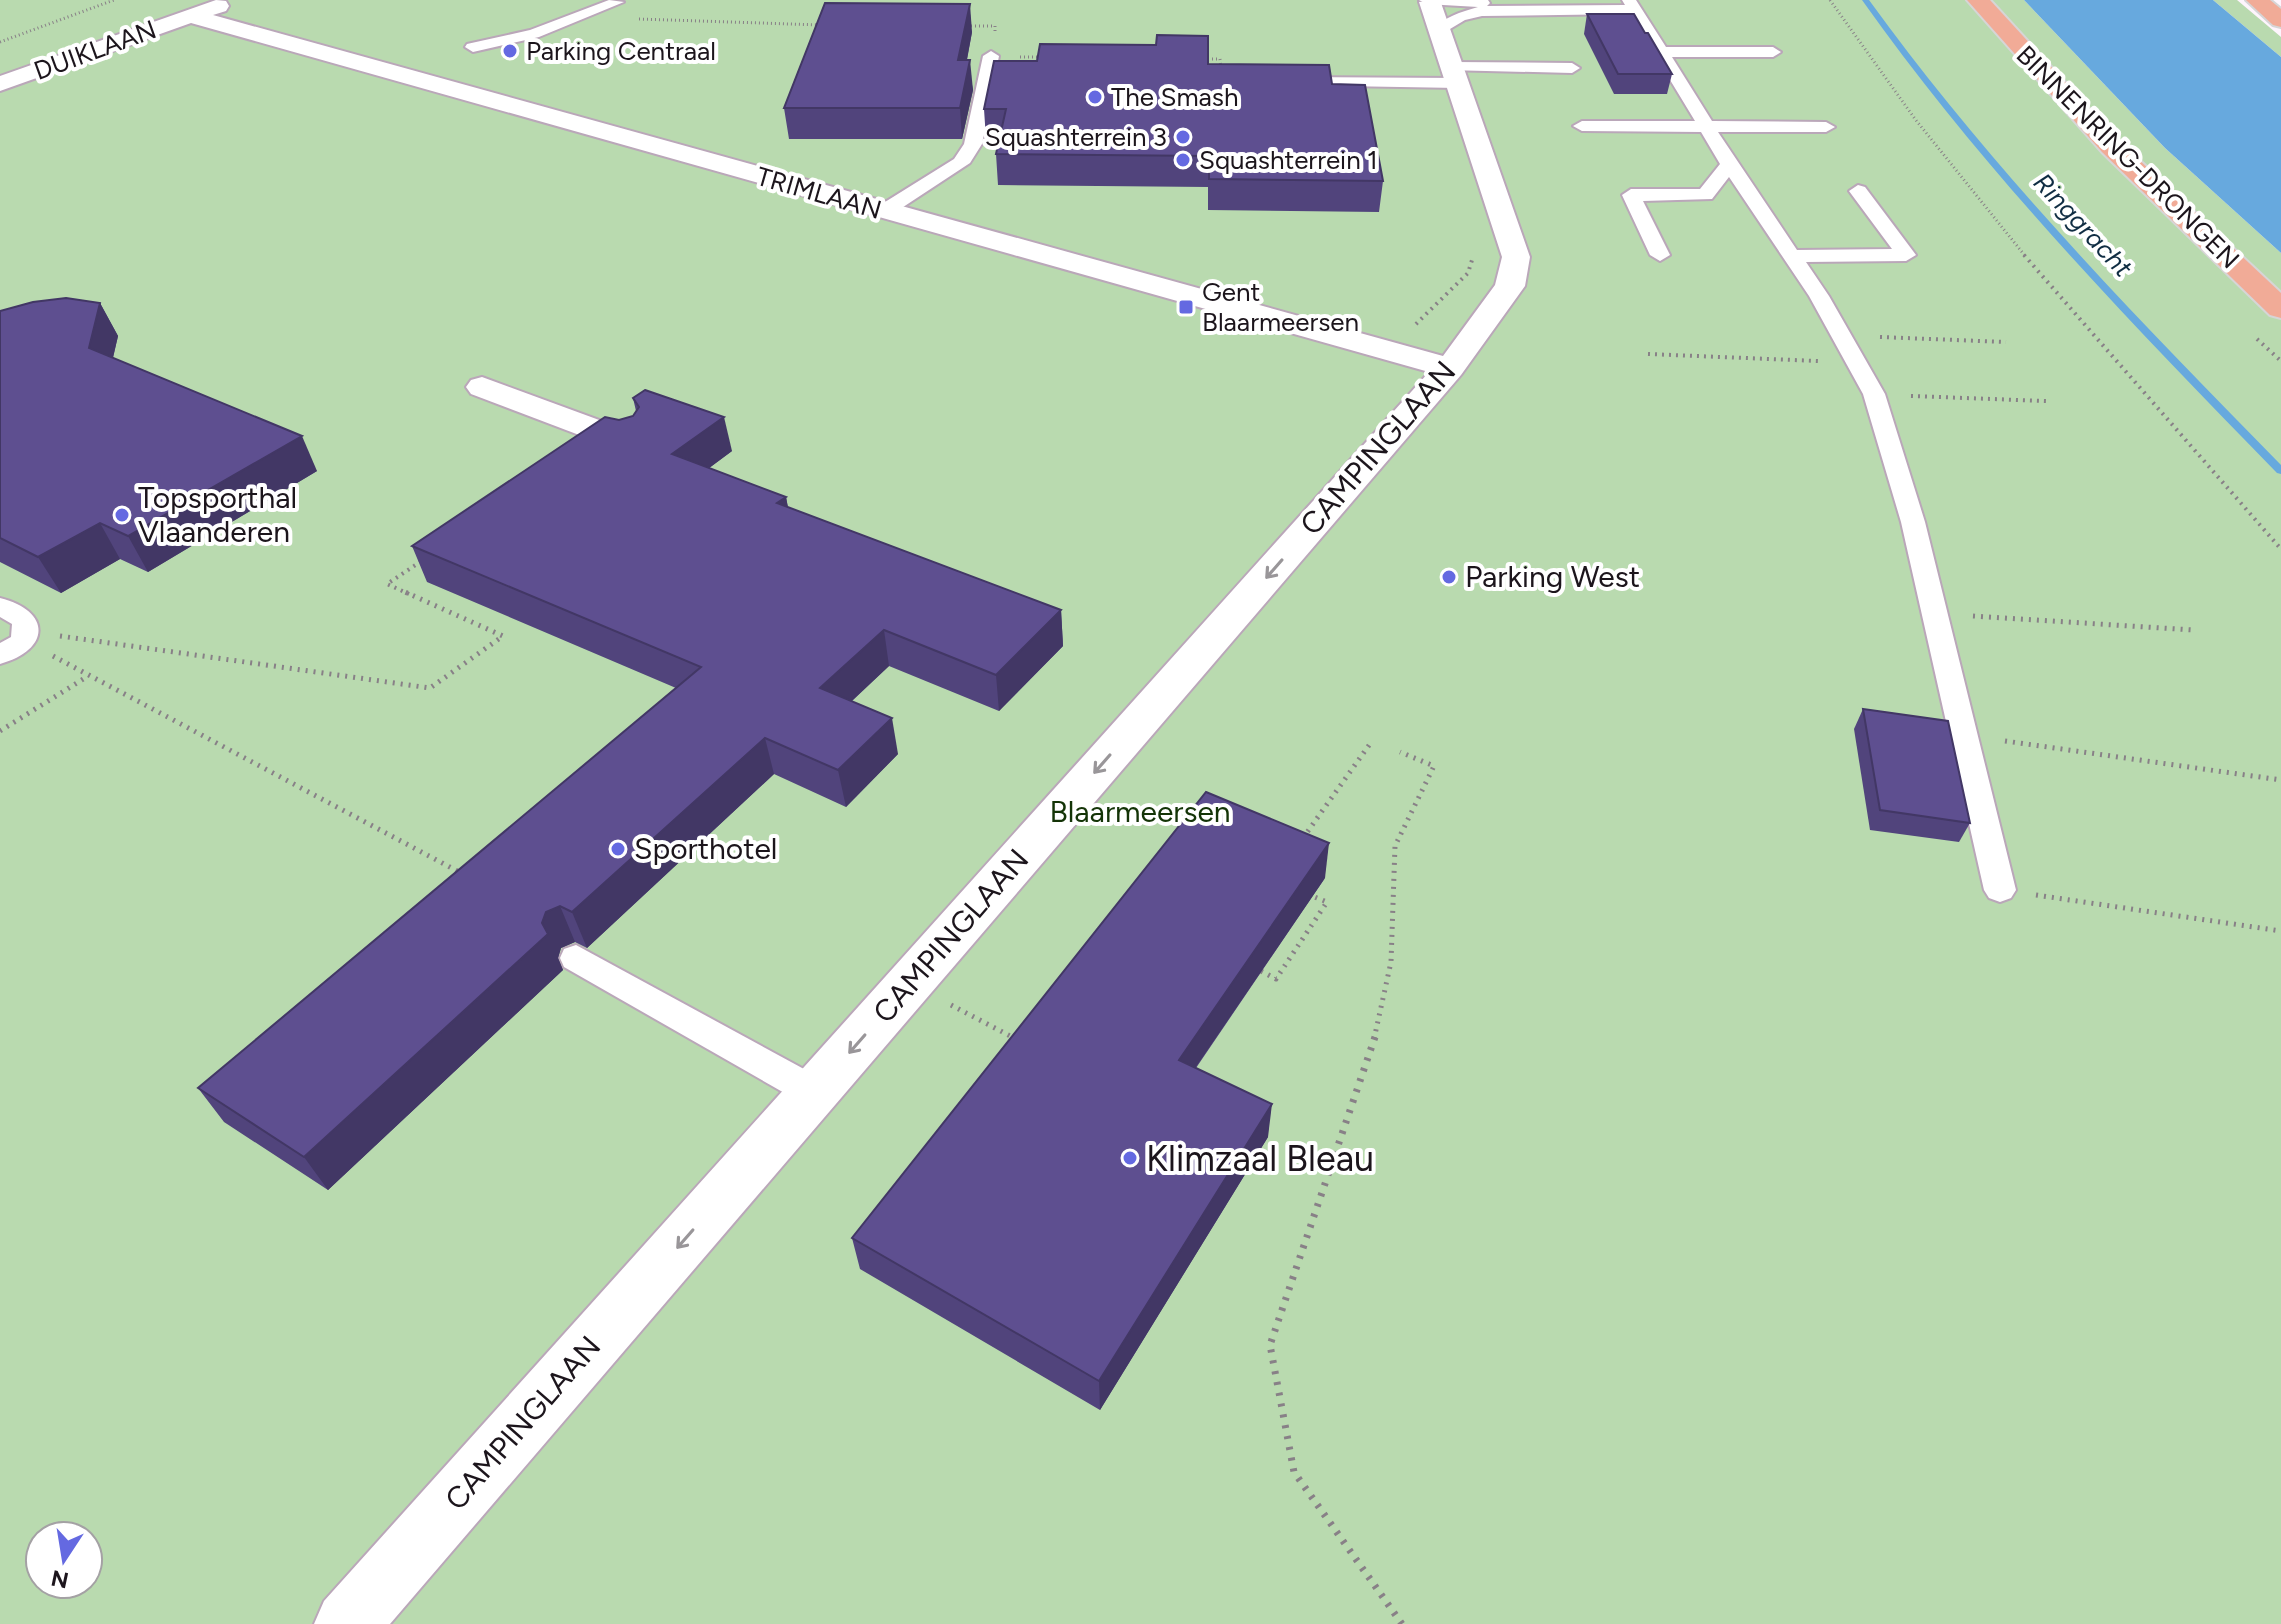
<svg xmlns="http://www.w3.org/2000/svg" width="2281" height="1624" viewBox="0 0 2281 1624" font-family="Figtree,sans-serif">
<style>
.green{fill:#b9daaf;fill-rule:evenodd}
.water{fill:#67a9de}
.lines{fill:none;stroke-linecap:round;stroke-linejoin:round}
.stream{fill:#67a9de;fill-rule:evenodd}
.lane-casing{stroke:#baa7b9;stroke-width:4}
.street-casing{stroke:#baa7b9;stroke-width:4}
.highway-casing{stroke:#d6d5d6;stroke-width:4}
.path-far3{stroke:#888087;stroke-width:3;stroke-dasharray:1 3;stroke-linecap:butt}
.path-far2{stroke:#888087;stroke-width:4;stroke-dasharray:2 5;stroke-linecap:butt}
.path-far1{stroke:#888087;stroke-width:5;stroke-dasharray:2 6;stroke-linecap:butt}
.path{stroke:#888087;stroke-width:7;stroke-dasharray:3 8;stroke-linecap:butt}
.lane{fill:#fff;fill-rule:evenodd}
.street{fill:#fff;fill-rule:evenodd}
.highway{fill:#f1ab97;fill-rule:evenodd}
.wall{fill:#51447c}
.shaded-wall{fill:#423765}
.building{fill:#5e4f90;stroke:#423765;stroke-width:2}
.oneway{stroke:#999699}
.poi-dot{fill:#6469e1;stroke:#fff;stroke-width:3}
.labels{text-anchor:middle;stroke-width:8;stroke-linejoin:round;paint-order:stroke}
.far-street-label{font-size:26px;fill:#1c151c;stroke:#fff}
.far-poi-label{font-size:26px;fill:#1c151c;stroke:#fff;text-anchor:start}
.far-water-label{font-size:26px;font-style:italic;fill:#102d43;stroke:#fff}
.street-label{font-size:30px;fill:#1c151c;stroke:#fff}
.poi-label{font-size:30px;fill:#1c151c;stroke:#fff;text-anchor:start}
.park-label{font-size:30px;fill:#143407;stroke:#fff}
.near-poi-label{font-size:36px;fill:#1c151c;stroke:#fff;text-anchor:start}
</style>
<rect width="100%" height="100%" fill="#fef5fd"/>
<!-- green -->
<g class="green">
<path d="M0,0H2024L2165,148L2281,253V1624H0ZM40,1536H88V1584H40Z"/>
<path d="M2213,0H2237L2281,37V57Z"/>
</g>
<!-- water -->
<path class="water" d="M2024,0H2213L2281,57V253L2165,148Z"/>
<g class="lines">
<!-- stream -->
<path class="stream" d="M1862,0H1869C1993,171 2134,315 2281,465V474L2277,473C2130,322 1984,172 1862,0Z"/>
<!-- lane casing -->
<g class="lane-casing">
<g id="lane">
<path d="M609,0L624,2L539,37L473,52L465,47L467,44L530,30Z"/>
<path d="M1419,0H1488L1490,3L1487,6L1625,5L1622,0H1636L1666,47H1773L1781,52L1773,57H1672L1712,121L1826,122L1835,127L1826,132H1718L1797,250L1892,249L1849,191L1858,185L1865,187L1916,255L1906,261L1806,262L1829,296L1885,394L1925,522L2016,890L2011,898L2000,902L1989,898L1984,890L1901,522L1863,394L1809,296L1729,177L1712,199L1643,201L1670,255L1660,261L1650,255L1622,195L1631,189H1700L1720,164L1701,132L1582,131L1573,126L1582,121H1695L1630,14L1482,16L1465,20L1440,35L1432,30C1445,17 1460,12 1478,7L1426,4Z"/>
<path d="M991,51L999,56L982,144L970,163L891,215H877L875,211L877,207L954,159L964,144L983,56Z"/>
<path d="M1452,62L1572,63L1580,68L1572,73L1446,70L1444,67Z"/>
<path d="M1291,77L1458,78L1466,83L1458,88L1285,85L1283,82L1285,79Z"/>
<path d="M0,598C52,611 51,650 0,664V643L11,637L12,624L0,617Z"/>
<path d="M576,945L826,1081L832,1092L826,1103L814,1107L802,1103L564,967L560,958L564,949Z"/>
</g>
</g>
<!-- street casing -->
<g class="street-casing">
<g id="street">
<path d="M216,0L226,1L229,6L226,11L213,15L1443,356L1495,285L1502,257L1419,2L1440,0L1530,257L1525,286L1461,375L390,1624H314L324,1601L1429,372L191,23L0,91V76Z"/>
<path d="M482,377L640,435L645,442L640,449L628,452L616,449L471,394L466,387L471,380Z"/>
</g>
</g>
<!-- highway casing -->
<g class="highway-casing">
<g id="highway">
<path d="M1967,0H1990L2120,142L2281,293V318L2270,315L2102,152Z"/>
<path d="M2246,0H2270L2281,9V27L2273,25Z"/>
</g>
</g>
<!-- path-far3 -->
<g class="path-far3">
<path d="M1830,0L1915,119L2026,257"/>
<path d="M639,19L821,25"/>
<path d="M967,26H995V31"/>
<path d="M0,42L114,0"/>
<path d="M1020,57H1042"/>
<path d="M1204,59H1220L1221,69"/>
</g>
<!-- path-far2 -->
<g class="path-far2">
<path d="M2024,255L2281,549"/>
<path d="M1416,324L1468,273L1472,260"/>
<path d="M1880,337L2006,342"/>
<path d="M2257,339L2281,361"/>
<path d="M1648,354L1818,361"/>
<path d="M1911,396L2046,401"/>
<path d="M409,594L387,584L423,560"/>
</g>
<!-- path-far1 -->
<g class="path-far1">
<path d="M1973,616L2193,630"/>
<path d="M60,636L430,688L503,636L405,592"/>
<path d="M53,656L461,873"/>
<path d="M0,731L88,676"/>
<path d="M2005,741L2281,780"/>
<path d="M1303,838L1372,741"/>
<path d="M2036,895L2281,931"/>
<path d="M1261,971L1276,979L1327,902L1312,896"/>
<path d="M951,1005L1016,1039"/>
<path d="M1374,1039L1391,962L1395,846L1434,766L1400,752"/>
</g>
<!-- path -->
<g class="path">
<path d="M1012,1037L1017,1039"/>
<path d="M1375,1037L1270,1345L1294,1472L1402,1624"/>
</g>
<!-- lane -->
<use href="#lane" class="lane"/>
<!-- street -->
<use href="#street" class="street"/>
<!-- highway -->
<use href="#highway" class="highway"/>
</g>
<!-- wall -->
<g class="wall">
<path d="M1587,14L1645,33L1672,74L1667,94H1614L1584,34Z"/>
<path d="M972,32L967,60L973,90L962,139H789L784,108Z"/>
<path d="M1332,84L1383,181L1379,212L1208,210V187L998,185L996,154L999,139H986L984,109Z"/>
<path d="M100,303L118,336L113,358L317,471L148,572L120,559L61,593L0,562V311Z"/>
<path d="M633,398L732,451L709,468L786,497L788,507L1061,610L1063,646L999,711L889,666L852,701L898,754L846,807L774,774L587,948L575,942L561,948L558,958L563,970L328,1190L224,1122L198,1088L676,688L427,582L412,546L619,420L633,416L636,411Z"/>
<path d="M1863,709L1970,823L1959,842L1870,830L1854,729Z"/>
<path d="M1325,878L1196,1068L1268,1137L1100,1410L860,1269L852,1238Z"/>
</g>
<!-- shaded-wall -->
<g class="shaded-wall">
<path d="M970,4L972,32L961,90L958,60Z"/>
<path d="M970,60L973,90L962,139L960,108Z"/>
<path d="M100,303L118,336L107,382L89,348Z"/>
<path d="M724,417L732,451L681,489L672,454Z"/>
<path d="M302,436L317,471L148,572L128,536Z"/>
<path d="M786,497L792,532L777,503Z"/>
<path d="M100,523L120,559L61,593L38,557Z"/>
<path d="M1061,610L1063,646L999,711L996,675Z"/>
<path d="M884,630L889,666L827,724L820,688Z"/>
<path d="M892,718L898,754L846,807L838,770Z"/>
<path d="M765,738L774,774L587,948L572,912Z"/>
<path d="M1329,843L1325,878L1178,1093L1179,1060Z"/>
<path d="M560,906L575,942L561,948L558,958L563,970L328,1190L304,1157L542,923L546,912Z"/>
<path d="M1272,1104L1268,1137L1100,1410L1099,1381Z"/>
</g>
<!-- building -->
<g class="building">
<path d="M825,3L970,4L958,60H970L960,108H784Z"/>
<path d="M1587,14H1634L1645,33H1648L1672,74H1618Z"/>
<path d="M1157,35L1208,36V64L1329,65L1332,84L1365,85L1383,181L1209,179V156L996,154L1006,109H984L994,61H1037L1040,44L1156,45Z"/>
<path d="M66,298L100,303L89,348L302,436L128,536L100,523L38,557L0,538V311L33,302Z"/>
<path d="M645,390L724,417L672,454L786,497L777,503L1061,610L996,675L884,630L820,688L892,718L838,770L765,738L572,912L560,906L546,912L542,923L548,934L304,1157L198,1088L701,667L412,546L605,417L619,420L633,416L639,407L633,398Z"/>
<path d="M1863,709L1948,721L1970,823L1880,810Z"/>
<path d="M1206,792L1329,843L1179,1060L1272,1104L1099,1381L852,1238Z"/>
</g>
<!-- one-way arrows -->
<defs><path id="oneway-shaft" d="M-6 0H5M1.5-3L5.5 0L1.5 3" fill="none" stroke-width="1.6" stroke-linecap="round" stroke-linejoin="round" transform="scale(2)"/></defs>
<g class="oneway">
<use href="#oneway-shaft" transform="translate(1274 569) rotate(131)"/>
<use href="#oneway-shaft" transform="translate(1102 764) rotate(131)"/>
<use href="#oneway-shaft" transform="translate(857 1044) rotate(131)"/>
<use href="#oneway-shaft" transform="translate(685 1239) rotate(131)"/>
</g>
<!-- markers -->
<g class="poi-dot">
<circle cx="510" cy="51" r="8"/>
<circle cx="1095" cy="97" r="8"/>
<circle cx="1183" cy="137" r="8"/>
<circle cx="1183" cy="160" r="8"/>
<rect x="1178" y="299" width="16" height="16" rx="4"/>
<circle cx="122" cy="515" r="8"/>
<circle cx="1449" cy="577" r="8"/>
<circle cx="618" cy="849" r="8"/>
<circle cx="1130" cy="1158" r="8"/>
</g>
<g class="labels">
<!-- far-street labels -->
<g class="far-street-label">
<text transform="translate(95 50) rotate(-20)" y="9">DUIKLAAN</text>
<text transform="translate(2128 157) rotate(45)" y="9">BINNENRING-DRONGEN</text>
<text transform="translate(819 193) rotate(16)" y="9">TRIMLAAN</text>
</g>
<!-- far-poi labels -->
<g class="far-poi-label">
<text x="526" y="60">Parking Centraal</text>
<text x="1111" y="106">The Smash</text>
<text x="1167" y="146" text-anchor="end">Squashterrein 3</text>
<text x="1199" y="169">Squashterrein 1</text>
<text x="1202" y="301">Gent<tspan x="1202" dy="30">Blaarmeersen</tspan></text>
</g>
<!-- far-water labels -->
<g class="far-water-label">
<text transform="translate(2083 225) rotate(47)" y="9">Ringgracht</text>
</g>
<!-- street labels -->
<g class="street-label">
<text transform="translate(1378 448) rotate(-49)" y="10">CAMPINGLAAN</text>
<text transform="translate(951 936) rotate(-49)" y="10">CAMPINGLAAN</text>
<text transform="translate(523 1423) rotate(-49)" y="10">CAMPINGLAAN</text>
</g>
<!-- poi labels -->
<g class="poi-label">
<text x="138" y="508">Topsporthal<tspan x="138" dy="34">Vlaanderen</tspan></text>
<text x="1465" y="587">Parking West</text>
<text x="634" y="859">Sporthotel</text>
</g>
<!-- park labels -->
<g class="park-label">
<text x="1140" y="822">Blaarmeersen</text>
</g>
<!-- near-poi labels -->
<g class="near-poi-label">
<text x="1146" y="1171">Klimzaal Bleau</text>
</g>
</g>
<!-- north arrow -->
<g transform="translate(64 1560) rotate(192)"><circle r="38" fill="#ffffff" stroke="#a4a1a4" stroke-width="2"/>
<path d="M0-6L14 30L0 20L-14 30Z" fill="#6469e1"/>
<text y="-12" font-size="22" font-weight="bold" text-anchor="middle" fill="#1c151c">N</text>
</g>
</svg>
